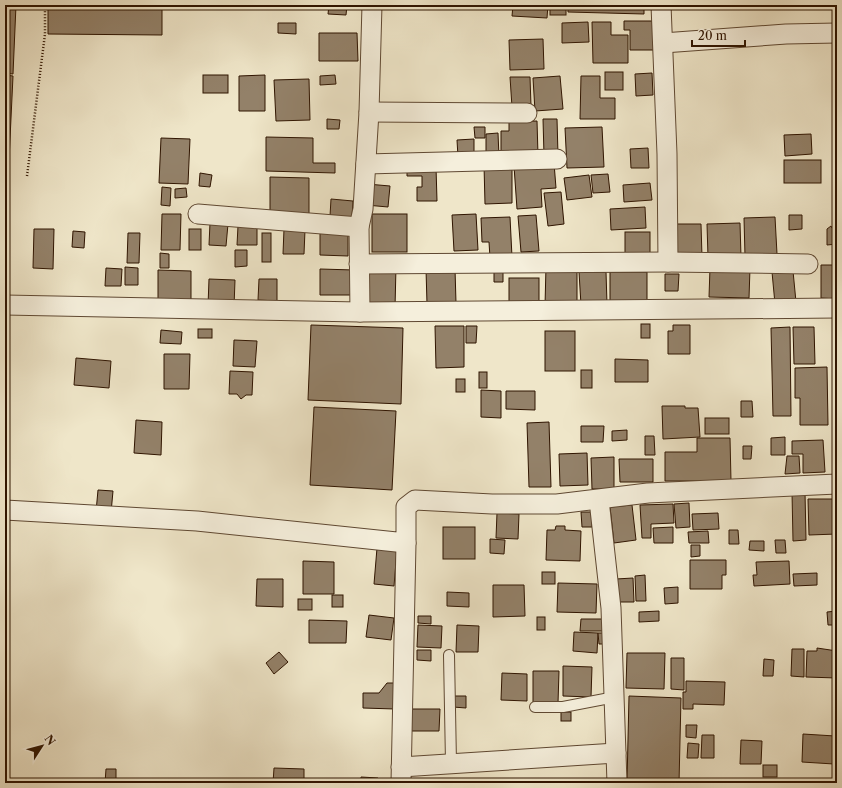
<svg xmlns="http://www.w3.org/2000/svg" width="842" height="788" viewBox="0 0 842 788" font-family="'Libre Caslon Text',serif">
<style>
.building{fill:#938169;stroke:#2f1400}
.lines{fill:none;stroke-linecap:round;stroke-linejoin:round}
.service-casing{stroke:#5f4832;stroke-width:12}
.minor-casing{stroke:#5f4832;stroke-width:21}
.path{stroke:#2f1400;stroke-width:2.5;stroke-dasharray:1 2;stroke-linecap:butt}
.service{stroke:#f5efdc;stroke-width:10}
.minor{stroke:#f5efdc;stroke-width:19}
</style>
<rect width="100%" height="100%" fill="#efe6c9"/>
<filter id="stains"><feTurbulence type="fractalNoise" baseFrequency=".005" numOctaves="4"/><feColorMatrix values="0 0 0 0 .2 0 0 0 0 .09 0 0 0 0 .02 0 0 0 .5 -.17"/></filter>
<radialGradient id="worn" r=".72"><stop offset=".6" stop-color="#630" stop-opacity="0"/><stop offset="1" stop-color="#630" stop-opacity=".3"/></radialGradient>
<!-- building -->
<g class="building">
<path d="M5,5H16L13,74L5,73Z"/>
<path d="M48,5H162V35L48,34Z"/>
<path d="M329,5H347L346,15L328,14Z"/>
<path d="M513,5H548L547,18L512,16Z"/>
<rect x="550" y="5" width="16" height="10"/>
<path d="M568,5H644V14L568,12Z"/>
<path d="M624,21H654V50H630V30H624Z"/>
<path d="M588,22L589,42L562,43V23Z"/>
<path d="M592,22H611V35H628V63H593Z"/>
<path d="M278,23H296V34L278,33Z"/>
<path d="M319,33H357L358,61H319Z"/>
<path d="M543,39L544,69L510,70L509,40Z"/>
<rect x="605" y="72" width="18" height="18"/>
<path d="M652,73L653,95L636,96L635,74Z"/>
<path d="M5,75L13,76L9,160H5Z"/>
<rect x="203" y="75" width="25" height="18"/>
<path d="M265,75V111H239V76Z"/>
<path d="M335,75L336,84L320,85V76Z"/>
<path d="M560,76L563,109L535,111L533,78Z"/>
<path d="M581,76H600V98H615V119H580Z"/>
<path d="M510,77H530L531,106L512,107Z"/>
<path d="M309,79L310,120L276,121L274,80Z"/>
<path d="M327,119L340,120L339,129H327Z"/>
<path d="M543,119H557L558,155H544Z"/>
<path d="M537,121L538,155L501,156V131H509V122Z"/>
<path d="M474,127H485V138H475Z"/>
<path d="M602,127L604,167L567,168L565,128Z"/>
<path d="M498,133L499,157L486,158V134Z"/>
<path d="M811,134L812,154L785,156L784,135Z"/>
<path d="M266,137L313,138V163H335V173L266,171Z"/>
<path d="M161,138L190,139L188,184L159,183Z"/>
<path d="M474,139V157H458L457,140Z"/>
<path d="M648,148L649,168H631L630,149Z"/>
<rect x="784" y="160" width="37" height="23"/>
<path d="M554,163L556,188L541,189L542,207L517,209L514,166Z"/>
<path d="M484,165H512V203L485,204Z"/>
<path d="M407,167H436L437,201H417V187H422V176H407Z"/>
<path d="M200,173L212,175L210,187L199,186Z"/>
<path d="M608,174L610,192L593,193L591,175Z"/>
<path d="M589,175L592,197L567,200L564,178Z"/>
<path d="M270,177L309,178V215H270Z"/>
<path d="M650,183L652,200L624,202L623,185Z"/>
<path d="M367,184L390,186L388,207L366,205Z"/>
<path d="M162,187L171,188L170,206L161,205Z"/>
<path d="M186,188L187,197L175,198V189Z"/>
<path d="M561,192L564,224L548,226L544,193Z"/>
<path d="M331,199L353,201L352,217L330,216Z"/>
<path d="M645,207L646,228L611,230L610,209Z"/>
<path d="M162,214H181L180,250H161Z"/>
<rect x="372" y="214" width="35" height="38"/>
<path d="M476,214L478,250L454,251L452,215Z"/>
<path d="M536,215L539,251L521,252L518,216Z"/>
<path d="M789,215H802V229L789,230Z"/>
<path d="M510,217L512,257L490,258L489,242H482L481,218Z"/>
<path d="M775,217L777,254L745,256L744,218Z"/>
<path d="M210,223L228,224L226,246L209,245Z"/>
<path d="M740,223L741,257H708L707,224Z"/>
<path d="M672,224H701L702,257L673,258Z"/>
<path d="M837,224V244L827,245V229L831,226L832,228Z"/>
<path d="M238,226H257V245H237Z"/>
<path d="M34,229H54L53,269L33,268Z"/>
<rect x="189" y="229" width="12" height="21"/>
<path d="M284,229L305,230L304,254H283Z"/>
<path d="M73,231L85,232L84,248L72,247Z"/>
<rect x="625" y="232" width="25" height="22"/>
<path d="M128,233H140L139,263H127Z"/>
<rect x="262" y="233" width="9" height="29"/>
<path d="M320,233H348V256L320,255Z"/>
<path d="M235,250H247V266L235,267Z"/>
<path d="M160,253L169,254V268H160Z"/>
<path d="M364,265L396,266L395,308L364,307Z"/>
<path d="M821,265H837V299L821,298Z"/>
<path d="M494,266L503,267V282H494Z"/>
<path d="M546,266H577V306H545Z"/>
<path d="M125,267L138,268V285H125Z"/>
<path d="M106,268L122,269L121,286H105Z"/>
<path d="M710,268H750L749,298L709,297Z"/>
<path d="M320,269L354,270V295H320Z"/>
<path d="M426,269H455L456,303L427,304Z"/>
<path d="M158,270L191,271V300L158,299Z"/>
<path d="M793,271L796,302L775,304L772,272Z"/>
<path d="M579,272H606L607,304L581,305Z"/>
<rect x="610" y="272" width="37" height="34"/>
<path d="M665,274H679L678,291H665Z"/>
<rect x="509" y="278" width="30" height="30"/>
<path d="M209,279L235,280L234,307L208,306Z"/>
<path d="M259,279H277V301L258,300Z"/>
<rect x="641" y="324" width="9" height="14"/>
<path d="M311,325L403,328L401,404L308,400Z"/>
<path d="M673,325H690V354H668V331H673Z"/>
<path d="M435,326H464V367L436,368Z"/>
<path d="M466,326H477L476,343H466Z"/>
<path d="M790,327L791,416H773L771,328Z"/>
<path d="M793,327H814L815,364H794Z"/>
<rect x="198" y="329" width="14" height="9"/>
<path d="M161,330L182,332L181,344L160,343Z"/>
<rect x="545" y="331" width="30" height="40"/>
<path d="M234,340L257,341L255,367L233,366Z"/>
<path d="M164,354H190L189,389H164Z"/>
<path d="M76,358L111,361L109,388L74,385Z"/>
<path d="M615,359L648,360V382H615Z"/>
<path d="M827,367L828,425H800V398H795V368Z"/>
<rect x="581" y="370" width="11" height="18"/>
<path d="M230,371L253,372L252,395H246L241,399L237,394H229Z"/>
<rect x="479" y="372" width="8" height="16"/>
<rect x="456" y="379" width="9" height="13"/>
<path d="M481,390L501,391V418L481,417Z"/>
<path d="M506,391H535V410L506,409Z"/>
<path d="M741,401H752L753,417H741Z"/>
<path d="M662,406H685V408H698L700,437L663,439Z"/>
<path d="M314,407L396,411L392,490L310,485Z"/>
<rect x="705" y="418" width="24" height="16"/>
<path d="M136,420L162,422L161,455L134,453Z"/>
<path d="M549,422L551,487H529L527,423Z"/>
<path d="M581,426H604L603,442H581Z"/>
<path d="M627,430V440L612,441V431Z"/>
<path d="M645,436H654L655,455H645Z"/>
<path d="M785,437V455H771V438Z"/>
<path d="M697,438H730L731,481H665V452H697Z"/>
<path d="M823,440L825,472L803,473V454H792V441Z"/>
<path d="M743,446H752L751,459H743Z"/>
<path d="M587,453L588,485L560,486L559,454Z"/>
<path d="M787,456H799L800,473L785,474Z"/>
<path d="M614,457V489H592L591,458Z"/>
<path d="M619,459H653V482H620Z"/>
<path d="M98,490L113,491L111,513L96,512Z"/>
<path d="M792,492H805L806,540L793,541Z"/>
<path d="M808,499H837V534L809,535Z"/>
<path d="M689,503L690,527L676,528L674,504Z"/>
<path d="M673,504L674,523L651,524V538H642L640,505Z"/>
<path d="M632,505L636,540L614,543L610,507Z"/>
<path d="M581,512H592V527H582Z"/>
<path d="M497,513L519,514L518,539L496,538Z"/>
<path d="M718,513L719,529L693,530L692,514Z"/>
<path d="M556,526H565V530L581,531L580,561L546,560L547,530H555Z"/>
<rect x="443" y="527" width="32" height="32"/>
<path d="M673,527V543H654L653,528Z"/>
<path d="M729,530H738L739,544H729Z"/>
<path d="M708,531L709,543H689L688,532Z"/>
<path d="M490,539L505,540L504,554L490,553Z"/>
<path d="M775,540H785L786,553H776Z"/>
<path d="M750,541H764V551L749,550Z"/>
<path d="M691,545H700V556L691,557Z"/>
<path d="M377,548L397,550L394,586L374,584Z"/>
<path d="M690,560H726V575H722V589H690Z"/>
<path d="M303,561L334,562V594H303Z"/>
<path d="M789,561L790,584L754,586L753,575H757L756,562Z"/>
<rect x="542" y="572" width="13" height="12"/>
<path d="M817,573V585L794,586L793,574Z"/>
<path d="M645,575L646,601H636L635,576Z"/>
<path d="M633,578L634,602H617L616,579Z"/>
<path d="M257,579H283V607L256,606Z"/>
<path d="M558,583L597,584L596,613L557,612Z"/>
<path d="M493,585H524L525,616L493,617Z"/>
<path d="M678,587V603L665,604L664,588Z"/>
<path d="M447,592L469,593V607L447,606Z"/>
<rect x="332" y="595" width="11" height="12"/>
<rect x="298" y="599" width="14" height="11"/>
<path d="M659,611V621L639,622V612Z"/>
<path d="M837,611V625H828L827,612Z"/>
<path d="M369,615L394,618L391,640L366,637Z"/>
<path d="M418,616H431V624L418,623Z"/>
<rect x="537" y="617" width="8" height="13"/>
<path d="M581,619H604V631H580Z"/>
<path d="M309,620L347,621L346,643H309Z"/>
<path d="M418,625L442,626L441,648L417,647Z"/>
<path d="M457,625L479,626L478,652H456Z"/>
<path d="M574,632L598,633L597,653L573,651Z"/>
<path d="M598,633H607V644H599Z"/>
<path d="M817,648L837,651V678L806,677L807,651H817Z"/>
<path d="M792,649H804V677L791,676Z"/>
<path d="M417,650H431V661L417,660Z"/>
<path d="M279,652L288,662L274,674L266,663Z"/>
<path d="M627,653H665L664,689L626,688Z"/>
<path d="M671,658H684V690L671,689Z"/>
<path d="M764,659L774,660L773,676H763Z"/>
<path d="M563,666L592,667L591,697L563,696Z"/>
<path d="M533,671H559L558,703H533Z"/>
<path d="M502,673L527,674V701L501,700Z"/>
<path d="M686,681L725,682L724,705L693,704V709H683V692H686Z"/>
<path d="M387,683H395V709L363,708V693H379Z"/>
<path d="M834,695H837V712H833Z"/>
<path d="M454,696H466V708L453,707Z"/>
<path d="M629,696L681,698L679,783H627Z"/>
<path d="M411,709H440L439,731H411Z"/>
<rect x="561" y="712" width="10" height="9"/>
<path d="M686,725H697L696,738L686,737Z"/>
<path d="M803,734L835,736L834,764L802,762Z"/>
<path d="M702,735H714V758H701Z"/>
<path d="M741,740L762,741L761,764H740Z"/>
<path d="M688,743L699,744L698,758H687Z"/>
<rect x="763" y="765" width="14" height="12"/>
<path d="M274,768L304,769V783H273Z"/>
<path d="M106,769H116V783H105Z"/>
<path d="M361,777L378,778V783H361Z"/>
</g>
<g class="lines">
<!-- service casing -->
<g class="service-casing">
<g id="service">
<path d="M449,655L451,763"/>
<path d="M535,707H563L615,697"/>
</g>
</g>
<!-- minor casing -->
<g class="minor-casing">
<g id="minor">
<path d="M661,5L667,154L668,262"/>
<path d="M663,43L786,34L837,33"/>
<path d="M369,112L527,113"/>
<path d="M366,164L557,159"/>
<path d="M198,214L359,227"/>
<path d="M359,264L668,262L808,264"/>
<path d="M5,305L360,312L837,308"/>
<path d="M360,312L359,227L363,209L369,112L372,5"/>
<path d="M599,500L611,608L617,783"/>
<path d="M5,510L197,521L406,543V507L415,500L492,504H557L648,493L837,484"/>
<path d="M401,767L616,753"/>
<path d="M401,783L406,543"/>
</g>
</g>
<!-- path -->
<path class="path" d="M27,176L45,34V5"/>
<!-- service -->
<use href="#service" class="service"/>
<!-- minor -->
<use href="#minor" class="minor"/>
</g>
<!-- margin -->
<rect width="842" height="788" fill="none" stroke="#efe6c9" stroke-width="20"/>
<rect x="6" y="6" width="830" height="776" fill="none" stroke="#2f1400" stroke-width="2"/>
<rect x="10" y="10" width="822" height="768" fill="none" stroke="#2f1400"/>
<!-- north arrow -->
<g transform="translate(42 746) rotate(54)" stroke="#f5efdc" stroke-width="3" paint-order="stroke">
<path d="M0-3L7 15L0 10L-7 15Z" fill="#2f1400"/>
<text y="-6" font-size="11" font-weight="bold" text-anchor="middle" fill="#2f1400">N</text>
</g>
<!-- scale -->
<path d="M692 40v6h53v-6" fill="none" stroke="#2f1400" stroke-width="2"/>
<text x="698" y="40" font-size="12" fill="#2f1400" stroke="#f5efdc" stroke-width="3" paint-order="stroke">20 m</text>
<rect width="100%" height="100%" filter="url(#stains)"/>
<rect width="100%" height="100%" fill="url(#worn)"/>
</svg>
